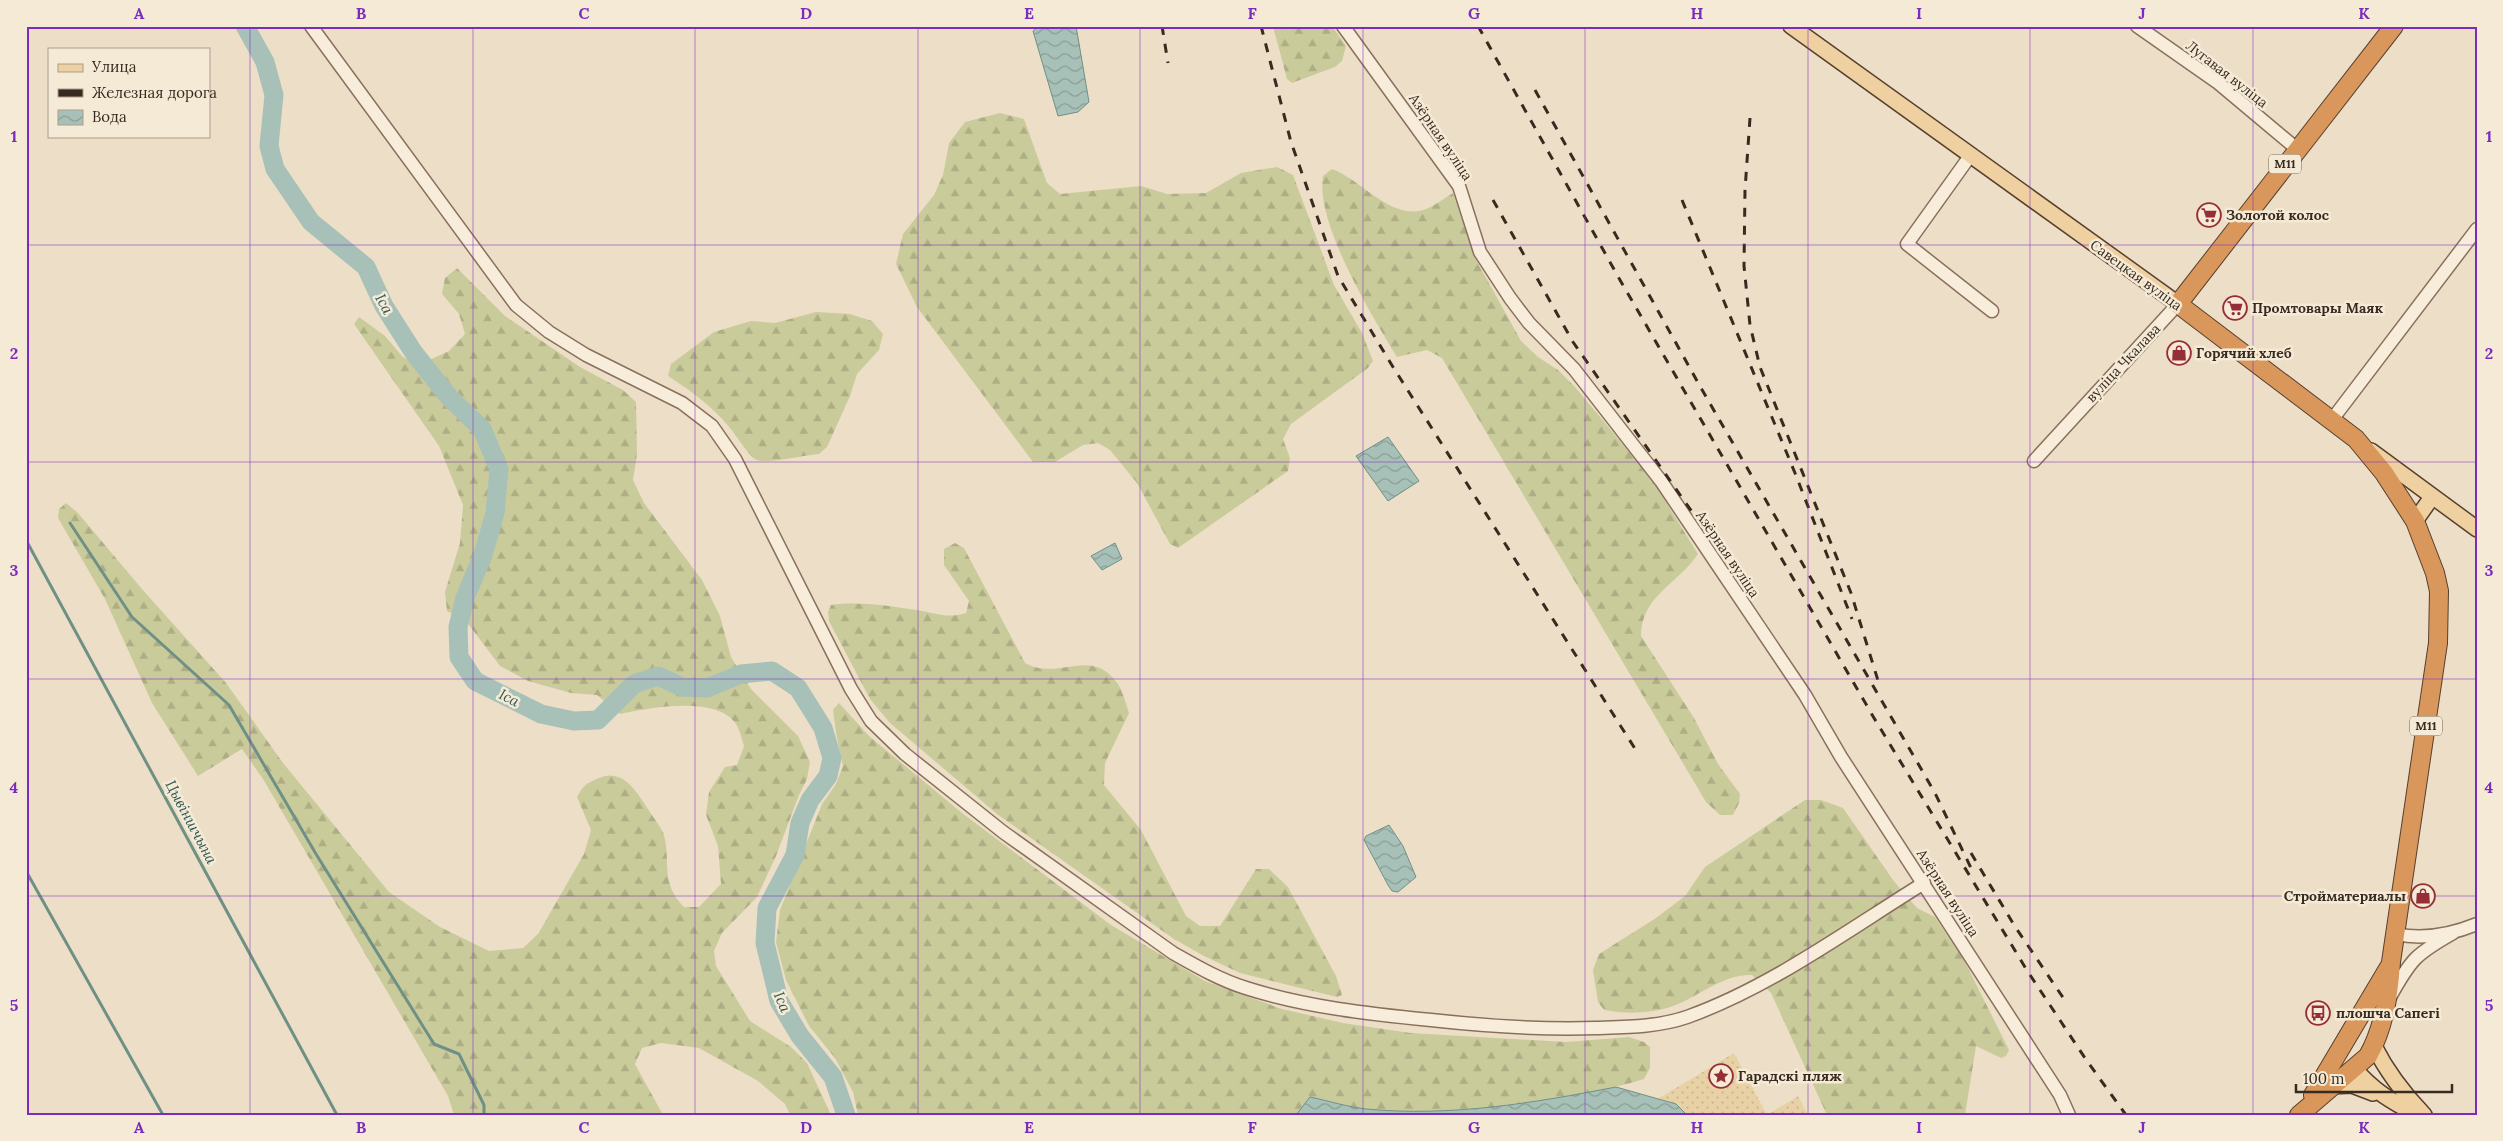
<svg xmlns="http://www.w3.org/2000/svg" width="2503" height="1141" viewBox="0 0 2503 1141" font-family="Lora,serif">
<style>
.forest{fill:url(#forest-firs)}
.sand{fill:url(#sand-dots)}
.water{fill:url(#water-waves);stroke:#6f9085}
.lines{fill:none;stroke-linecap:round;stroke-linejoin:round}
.stream{stroke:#6f9085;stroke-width:3}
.river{stroke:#a8c1b8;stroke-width:19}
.minor-casing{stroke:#89705d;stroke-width:15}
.major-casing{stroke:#573f30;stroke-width:18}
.highway-casing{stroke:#573f30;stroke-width:20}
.minor{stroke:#f8edda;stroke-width:12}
.major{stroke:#efd0a0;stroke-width:15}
.highway{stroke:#d9975b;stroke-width:18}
.rail{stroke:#392a20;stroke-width:3;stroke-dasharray:9 9;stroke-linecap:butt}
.grid{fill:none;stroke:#7b2cbf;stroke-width:1;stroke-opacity:0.55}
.labels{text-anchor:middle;stroke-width:5;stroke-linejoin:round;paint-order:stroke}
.shield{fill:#f5ead6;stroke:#716457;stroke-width:1}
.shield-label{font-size:12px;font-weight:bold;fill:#392a20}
.street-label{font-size:14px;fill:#392a20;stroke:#f5ead6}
.poi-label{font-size:14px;font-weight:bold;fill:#392a20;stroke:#f5ead6;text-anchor:start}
.water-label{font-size:15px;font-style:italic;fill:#305953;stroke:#f5ead6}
.neatline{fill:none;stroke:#7b2cbf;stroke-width:2}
.grid-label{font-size:16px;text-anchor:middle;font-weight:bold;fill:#7b2cbf}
</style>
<defs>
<pattern id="forest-firs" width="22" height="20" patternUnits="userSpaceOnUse" patternTransform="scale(1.25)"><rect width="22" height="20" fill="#cacb9b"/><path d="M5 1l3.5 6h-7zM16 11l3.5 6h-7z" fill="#aeae85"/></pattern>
<pattern id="sand-dots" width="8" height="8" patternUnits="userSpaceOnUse" patternTransform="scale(1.25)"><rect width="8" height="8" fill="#e8d1a5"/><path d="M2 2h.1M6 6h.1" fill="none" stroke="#c8b48e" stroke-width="1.8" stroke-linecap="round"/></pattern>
<pattern id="water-waves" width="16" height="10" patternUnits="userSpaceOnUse" patternTransform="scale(1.25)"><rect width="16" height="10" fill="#a8c1b8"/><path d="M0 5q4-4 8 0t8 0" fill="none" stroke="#8a9d95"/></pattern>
</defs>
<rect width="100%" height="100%" fill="#eddfc7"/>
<!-- forest -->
<g class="forest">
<path d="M1273,26H1332L1346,46L1342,61L1335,67L1292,83L1287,79Z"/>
<path d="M1000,113L1024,119L1047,183L1060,194L1141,186L1167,194L1206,193L1241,173L1277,167L1293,175L1334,285L1362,333L1373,361L1368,368L1291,424L1283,439L1290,458L1288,471L1178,548L1170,544L1137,483L1110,450L1098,443L1083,445L1055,462H1033L917,307L896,264L903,234L934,195L943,175L949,143L965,122Z"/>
<path d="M1332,169C1360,179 1387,216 1419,211C1431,209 1443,199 1453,193L1475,258L1521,341L1538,357L1558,370L1575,387L1651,478L1698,554C1679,583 1641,596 1641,636L1694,718L1718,764L1740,794L1739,803L1733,815H1720L1706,802L1442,358L1427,350L1397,357C1372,316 1315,223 1323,176Z"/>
<path d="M457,268L505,316L580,367L623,390L636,402L637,454L633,480L644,503L702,580L720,616L731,657L751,689L798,736L810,762L807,779L799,795L776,856L757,897L722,933L714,951L716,966L750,1021L791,1047L807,1063L831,1115H790L785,1104L758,1081L699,1048L661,1043L642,1048L635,1064L663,1115H454L448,1096L263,779L242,749L198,776L152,703L105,599L58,518L59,509L66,503L77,512L142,589L226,683L283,763L389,892L440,927L489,951L523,948L538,934L584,854L591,830L577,797C584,785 585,784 599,778C624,767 638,794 650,812C654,819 662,828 664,835C671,863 660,883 684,907H699L721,884L718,846L706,815L709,792L725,767L737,765L744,746C742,740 740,730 736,724C716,695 649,708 620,714L597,695L571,693L528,681L500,666L466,621L447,611L445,592L460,543L463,505L439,446L354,324L359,317L385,336L402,356L416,366L449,351L465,334L459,314L442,294L445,278Z"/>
<path d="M816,312L850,314L872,321L883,334L879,350L857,374L850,396L827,447L819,454C804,455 769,464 757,460C750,458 736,435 730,428C712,406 691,391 668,376L671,364L714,332L751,321L775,323Z"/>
<path d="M955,543L964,548L1025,663C1059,682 1091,645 1118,684C1123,692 1126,704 1129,713L1105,763L1104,785L1141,830L1186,916L1200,926H1220L1256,869H1269L1288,887L1336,976L1342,995L1337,997L1240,973L1204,956L1174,939L997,814L890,723L870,699L829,621L828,612L831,605C859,601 889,606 916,610C937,613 945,619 966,613L969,601L944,565V549Z"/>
<path d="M839,703L869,736L962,813L1111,925L1205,981L1282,1009L1343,1023L1411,1033L1566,1042L1629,1037L1644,1042L1650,1047V1068L1644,1079C1556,1105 1458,1118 1366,1109C1348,1107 1329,1101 1310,1097L1296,1115H858L853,1092L835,1058L809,1026L786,980L776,942L780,910L822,804L836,784L843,766L836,733L833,710Z"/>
<path d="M1805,800H1821L1843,808L1893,880L1917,908L1935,917L1964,960L2009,1050L2006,1056L2001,1058L1976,1046L1965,1115H1827L1771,993L1752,975C1723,974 1698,997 1673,1006C1651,1014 1626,1014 1604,1010L1598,1002L1593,970L1599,954L1656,918L1685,896L1705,867Z"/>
</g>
<!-- sand -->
<g class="sand">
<path d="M1734,1053L1767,1115H1687L1676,1104L1656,1100Z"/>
<path d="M1798,1096L1808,1115H1767Z"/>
</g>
<!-- water -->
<g class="water">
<path d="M1039,26H1076L1089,102L1078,112L1058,116L1033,31Z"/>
<path d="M1388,437L1419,481L1388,501L1356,456Z"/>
<path d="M1115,543L1122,559L1102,570L1091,556Z"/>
<path d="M1389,825L1403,846L1416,877L1398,892L1392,891L1388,885L1364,840L1366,836Z"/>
<path d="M1616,1087L1676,1104L1687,1115H1296L1310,1097C1329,1101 1348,1107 1366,1109C1451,1117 1533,1103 1616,1087Z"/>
</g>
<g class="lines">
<!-- stream -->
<g class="stream">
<path d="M70,523L132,617L229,705L316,854L434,1044L459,1054L484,1105V1115"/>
<path d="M26,540L337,1115"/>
<path d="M26,871L163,1115"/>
</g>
<!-- river -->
<path class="river" d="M245,26L265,62L274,95L269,146L275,169L311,222L366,267L384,306L414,353L449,397L482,429L499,469L495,513L483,555L465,598L458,627L459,657L475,681L541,714L574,721L598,720L634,684L658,676L682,687L707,688L741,674L772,671L798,688L823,728L832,758L828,776L810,800L800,823L795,855L767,908L765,943L779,1001L800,1036L833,1077L846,1115"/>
<!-- minor casing -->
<g class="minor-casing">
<g id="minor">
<path d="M311,26L516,305L549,332L586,355L682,403L712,426L735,459L851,689L871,721L905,754L1003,832L1173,953C1196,966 1220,980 1246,988C1306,1007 1369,1014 1431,1020C1486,1026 1540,1030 1596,1028C1626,1027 1658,1027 1687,1017C1771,987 1848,930 1924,883"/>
<path d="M1343,26L1459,186L1480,252L1510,298L1529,323L1574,369L1661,481L1805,695L1841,757L2060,1095L2069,1115"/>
<path d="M2137,26L2217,82L2297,149"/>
<path d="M1970,156L1907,244L1992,311"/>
<path d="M2331,421L2477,229"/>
<path d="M2034,461L2178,304"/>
<path d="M2396,934C2424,940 2450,935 2477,924"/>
<path d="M2390,997C2411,959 2416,954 2453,933"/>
</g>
</g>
<!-- major casing -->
<g class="major-casing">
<g id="major">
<path d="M1791,26L2178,304"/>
<path d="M2371,451L2477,529"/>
<path d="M2415,521L2432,497"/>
<path d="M2374,1046C2387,1072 2404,1094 2424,1115"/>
<path d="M2355,1069C2373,1091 2393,1102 2417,1115"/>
<path d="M2330,1086L2352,1085L2373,1093"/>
</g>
</g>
<!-- highway casing -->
<g class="highway-casing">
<g id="highway">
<path d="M2313,1095L2389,967"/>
<path d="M2299,1115L2368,1056C2384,1028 2389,995 2391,962L2438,643L2439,591L2435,573L2415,521L2384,473L2356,439L2178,304L2394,26"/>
</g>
</g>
<!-- minor -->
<use href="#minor" class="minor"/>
<!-- major -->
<use href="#major" class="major"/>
<!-- highway -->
<use href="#highway" class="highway"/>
<!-- rail -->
<g class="rail">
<path d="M1162,26L1168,63"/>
<path d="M1261,26L1291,142L1338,276L1393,367L1639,755"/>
<path d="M1478,26L1620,280L1874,718L2028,972L2087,1061L2126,1115"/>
<path d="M1535,90L1701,388L1935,793L1971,868"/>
<path d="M1750,118L1745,190L1744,266L1750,325L1760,367L1851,593L1880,687"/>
<path d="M1493,200L1573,342L1704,529L1729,557"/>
<path d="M1682,200L1795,473L1852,619"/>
<path d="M1971,853L2014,925L2066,1002"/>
</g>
</g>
<!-- grid -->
<path class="grid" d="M250,26V1115M473,26V1115M695,26V1115M918,26V1115M1140,26V1115M1363,26V1115M1585,26V1115M1808,26V1115M2030,26V1115M2253,26V1115M26,245H2477M26,462H2477M26,679H2477M26,896H2477"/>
<!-- icons -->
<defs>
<g id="supermarket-ring" transform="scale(1.25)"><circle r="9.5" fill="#f5ead6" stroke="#962e38" stroke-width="1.5"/><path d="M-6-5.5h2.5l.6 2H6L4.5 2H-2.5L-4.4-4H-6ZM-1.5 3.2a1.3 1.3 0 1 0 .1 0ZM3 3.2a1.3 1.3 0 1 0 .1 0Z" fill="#962e38"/></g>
<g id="shop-ring" transform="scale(1.25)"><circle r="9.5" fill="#f5ead6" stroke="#962e38" stroke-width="1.5"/><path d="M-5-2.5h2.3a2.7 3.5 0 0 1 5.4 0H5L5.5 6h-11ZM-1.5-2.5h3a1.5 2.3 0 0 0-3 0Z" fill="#962e38"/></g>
<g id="bus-ring" transform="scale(1.25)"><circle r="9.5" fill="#f5ead6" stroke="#962e38" stroke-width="1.5"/><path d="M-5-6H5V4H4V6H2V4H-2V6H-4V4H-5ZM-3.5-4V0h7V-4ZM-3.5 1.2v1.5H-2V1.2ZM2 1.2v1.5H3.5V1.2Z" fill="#962e38"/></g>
<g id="sight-ring" transform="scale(1.25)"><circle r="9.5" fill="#f5ead6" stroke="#962e38" stroke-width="1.5"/><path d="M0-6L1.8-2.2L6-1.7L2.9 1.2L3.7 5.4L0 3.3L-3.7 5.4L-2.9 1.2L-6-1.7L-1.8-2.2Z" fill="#962e38"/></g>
</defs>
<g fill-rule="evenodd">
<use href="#supermarket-ring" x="2209" y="215"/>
<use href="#supermarket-ring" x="2235" y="308"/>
<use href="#shop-ring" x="2179" y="353"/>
<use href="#shop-ring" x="2423" y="896"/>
<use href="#bus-ring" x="2318" y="1013"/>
<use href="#sight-ring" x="1721" y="1076"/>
</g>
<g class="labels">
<!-- shield labels -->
<g class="shield">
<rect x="2269" y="154.5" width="32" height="19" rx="4"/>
<rect x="2410" y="716.5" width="32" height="19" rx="4"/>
</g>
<g class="shield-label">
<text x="2285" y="168">М11</text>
<text x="2426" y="730">М11</text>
</g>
<!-- street labels -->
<g class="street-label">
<text transform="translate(2227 74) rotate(38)" y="5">Лугавая вуліца</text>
<text transform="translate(1441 137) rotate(56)" y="5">Азёрная вуліца</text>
<text transform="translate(2136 275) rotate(36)" y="5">Савецкая вуліца</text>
<text transform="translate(2123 363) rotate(-47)" y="5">вуліца Чкалава</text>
<text transform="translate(1728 554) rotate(56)" y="5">Азёрная вуліца</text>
<text transform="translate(1948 893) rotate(57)" y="5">Азёрная вуліца</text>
</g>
<!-- poi labels -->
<g class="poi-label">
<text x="2226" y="220">Золотой колос</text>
<text x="2252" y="313">Промтовары Маяк</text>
<text x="2196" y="358">Горячий хлеб</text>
<text x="2406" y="901" text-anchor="end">Стройматериалы</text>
<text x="2336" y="1018">плошча Сапегі</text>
<text x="1738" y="1081">Гарадскі пляж</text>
</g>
<!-- water labels -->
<g class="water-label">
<text transform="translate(384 304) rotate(62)" y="5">Іса</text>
<text transform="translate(509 698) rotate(27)" y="5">Іса</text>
<text transform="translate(191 822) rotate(62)" y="5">Цывіншчына</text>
<text transform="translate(782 1002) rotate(67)" y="5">Іса</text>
</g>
</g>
<!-- border -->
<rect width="2503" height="1141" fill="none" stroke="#f5ead6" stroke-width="55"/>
<!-- legend -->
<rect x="48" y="48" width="162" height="90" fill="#f5ead6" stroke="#aa9d8d"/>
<rect x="58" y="64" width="25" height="8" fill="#efd0a0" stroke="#aa9d8d"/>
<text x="92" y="72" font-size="15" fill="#392a20">Улица</text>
<rect x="58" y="89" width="25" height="8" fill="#392a20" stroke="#aa9d8d"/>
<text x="92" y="98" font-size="15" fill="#392a20">Железная дорога</text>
<rect x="58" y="110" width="25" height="15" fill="url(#water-waves)" stroke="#aa9d8d"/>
<text x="92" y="122" font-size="15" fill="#392a20">Вода</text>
<!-- scale -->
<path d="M2296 1084v8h156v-8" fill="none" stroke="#392a20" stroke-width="2.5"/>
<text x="2303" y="1084" font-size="15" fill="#392a20" stroke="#f5ead6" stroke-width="4" paint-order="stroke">100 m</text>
<rect x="28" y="28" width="2448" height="1086" class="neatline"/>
<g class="grid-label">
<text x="139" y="19">A</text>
<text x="361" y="19">B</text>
<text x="584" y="19">C</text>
<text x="806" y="19">D</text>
<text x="1029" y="19">E</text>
<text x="1252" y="19">F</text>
<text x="1474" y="19">G</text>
<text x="1697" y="19">H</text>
<text x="1919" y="19">I</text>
<text x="2142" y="19">J</text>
<text x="2364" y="19">K</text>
<text x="14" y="142">1</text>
<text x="2489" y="142">1</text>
<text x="14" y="359">2</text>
<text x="2489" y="359">2</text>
<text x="14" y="576">3</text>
<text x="2489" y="576">3</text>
<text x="14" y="793">4</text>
<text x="2489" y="793">4</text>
<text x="14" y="1011">5</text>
<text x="2489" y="1011">5</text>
<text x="139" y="1133">A</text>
<text x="361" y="1133">B</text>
<text x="584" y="1133">C</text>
<text x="806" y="1133">D</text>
<text x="1029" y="1133">E</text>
<text x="1252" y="1133">F</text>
<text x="1474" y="1133">G</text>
<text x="1697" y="1133">H</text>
<text x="1919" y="1133">I</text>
<text x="2142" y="1133">J</text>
<text x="2364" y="1133">K</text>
</g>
</svg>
